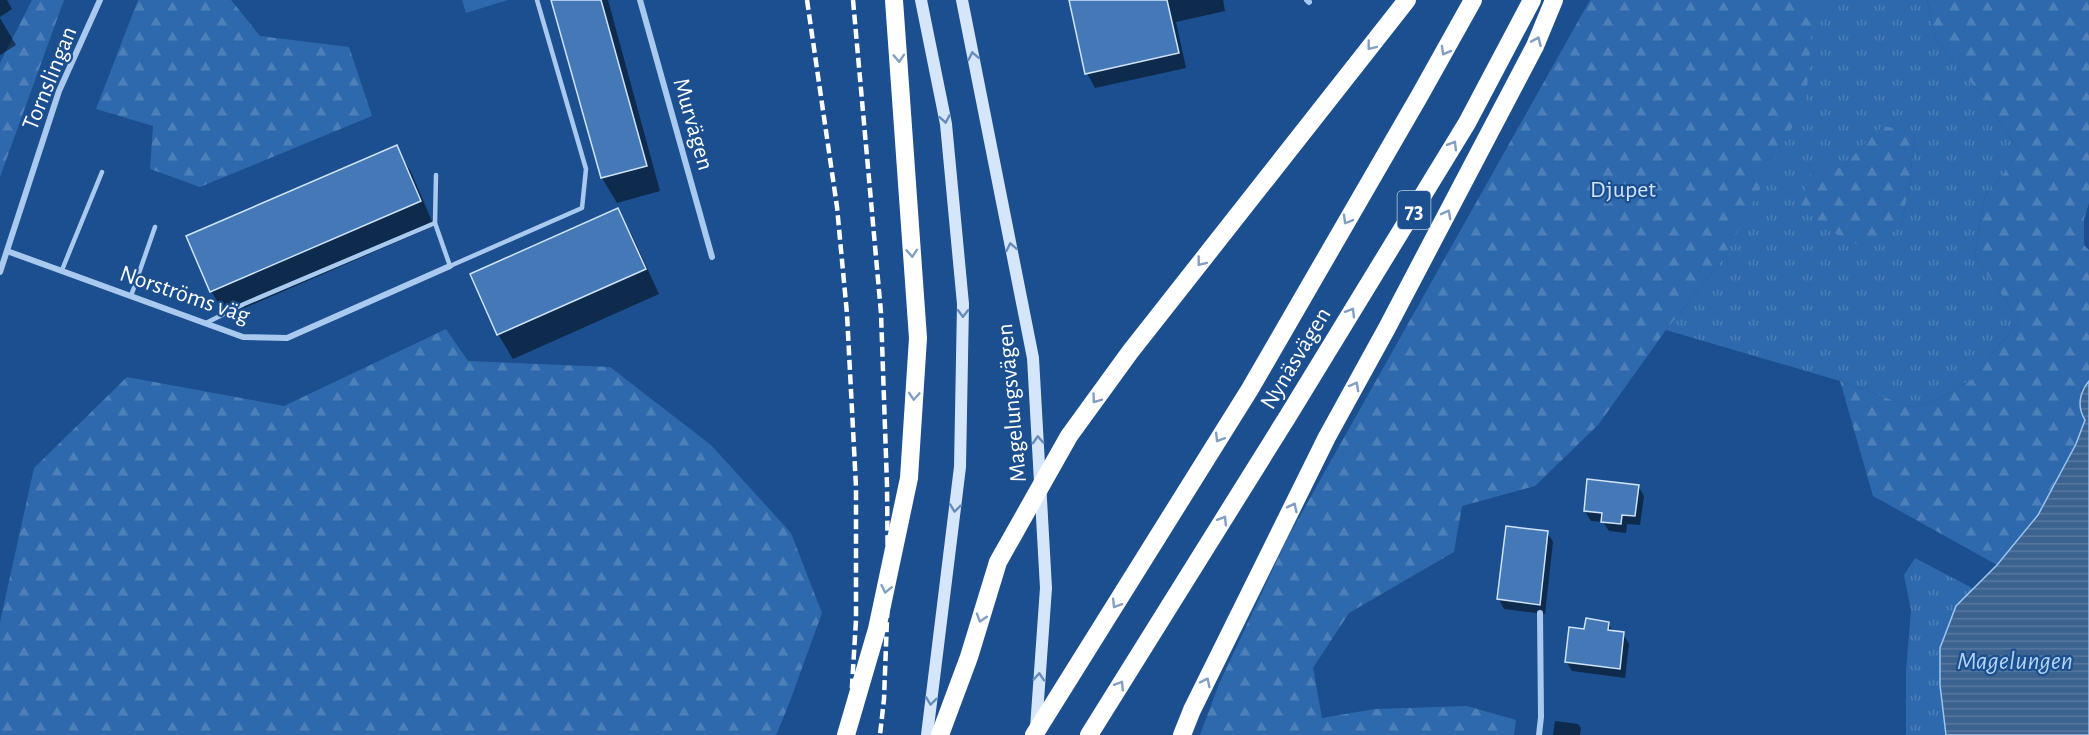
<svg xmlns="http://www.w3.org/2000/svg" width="2089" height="735" viewBox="0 0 2089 735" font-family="'Alegreya Sans',sans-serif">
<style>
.grass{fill:url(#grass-tufts);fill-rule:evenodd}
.forest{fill:url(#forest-firs)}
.garden{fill:#2e69ad}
.water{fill:url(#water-rules);stroke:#9cc4f0;stroke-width:1.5}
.shadow{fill:#0007}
.building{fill:#4478b7;stroke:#cfe3fa;stroke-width:1.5}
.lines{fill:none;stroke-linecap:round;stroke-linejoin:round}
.lane{stroke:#a9c9ee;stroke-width:4.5}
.street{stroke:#a9c9ee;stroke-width:6}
.secondary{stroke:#d6e6fa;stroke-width:12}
.highway{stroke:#fff;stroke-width:18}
.rail{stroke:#fff;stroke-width:4.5;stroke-dasharray:10 4.5;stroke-linecap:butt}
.oneway{stroke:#829ec1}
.oneway2{stroke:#668bba}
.labels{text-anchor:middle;stroke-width:4.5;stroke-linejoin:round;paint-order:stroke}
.shield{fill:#1b4f8f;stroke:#bbcadd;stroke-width:1.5}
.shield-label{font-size:22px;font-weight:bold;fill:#fff}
.street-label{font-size:24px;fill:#fff;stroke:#1b4f8f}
.park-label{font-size:24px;fill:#cfe3fa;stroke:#1b4f8f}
.water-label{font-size:26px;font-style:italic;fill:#b5d3f5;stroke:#1b4f8f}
</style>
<defs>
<pattern id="grass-tufts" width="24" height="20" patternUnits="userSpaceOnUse" patternTransform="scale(1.5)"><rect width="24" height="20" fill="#2e69ad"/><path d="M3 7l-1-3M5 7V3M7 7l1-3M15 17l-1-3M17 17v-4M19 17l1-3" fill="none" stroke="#4d80b9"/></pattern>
<pattern id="forest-firs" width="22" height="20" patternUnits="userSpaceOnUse" patternTransform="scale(1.5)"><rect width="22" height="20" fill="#2e69ad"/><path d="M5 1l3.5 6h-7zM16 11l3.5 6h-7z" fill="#4d80b9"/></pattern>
<pattern id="water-rules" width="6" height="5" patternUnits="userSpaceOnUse" patternTransform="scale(1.5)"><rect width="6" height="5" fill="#3c6290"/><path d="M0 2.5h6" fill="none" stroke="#597aa1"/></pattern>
</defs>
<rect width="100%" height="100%" fill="#1b4f8f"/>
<!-- grass -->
<g class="grass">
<path d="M1814,0H1927L1936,40L1987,102L2020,153L1985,196L1974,256L2020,320L1971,380L1937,400L1911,407L1840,381L1666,330L1723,259ZM1915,132L1910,181L1901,228L1844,167L1858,150Z"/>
<path d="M1915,558L1974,589L1956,606L1940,685L1946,735H1906V671L1911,610L1904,575Z"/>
</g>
<!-- forest -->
<g class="forest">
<path d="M32,0H64L0,177V63Z"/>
<path d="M138,0H231L260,36L349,47L372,116L200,187L150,169L153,126L96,109Z"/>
<path d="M1590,0H1814L1806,101L1723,259L1666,330L1598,425L1535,486L1462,506L1454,552L1349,613L1313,668L1322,718L1375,709L1467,706L1516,720L1514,735H1200L1219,684L1287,539Z"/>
<path d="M1927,0H2089V203L2084,219V245L2089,250V381L2081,390L2085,420L2076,444L2038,515L1997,565L1873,496L1840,381L1911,407L1937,400L1971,380L2020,320L1974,256L1985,196L2020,153L1987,102L1936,40Z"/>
<path d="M1883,126L1915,132L1910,181L1901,228L1861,246L1828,230L1800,205L1811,172L1844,167L1858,150Z"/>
<path d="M446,329L468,361L610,367L711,445L791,533L822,613L789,704L776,735H0V622L34,468L127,377L284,406Z"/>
</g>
<!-- garden -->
<path class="garden" d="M462,0H508L466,13Z"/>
<!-- water -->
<path class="water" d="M2089,381V735H1946L1940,685V648L1956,606L1997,565L2038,515L2076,444L2085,420C2077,407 2079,393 2089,381Z"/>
<!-- shadow -->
<g class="shadow">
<path d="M0,0H7L12,9L0,17Z"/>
<path d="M553,0H608L660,191L617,203L602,178Z"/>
<path d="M1070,0H1223L1225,11L1176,22L1186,68L1095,88L1087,73Z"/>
<path d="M0,18L16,45L0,55Z"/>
<path d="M396,147L411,172L434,226L226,316L211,291Z"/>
<path d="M618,210L632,235L659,294L513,359L498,334Z"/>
<path d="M1638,486L1644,496L1640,525L1627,524L1626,533L1609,531L1603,522L1591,521L1585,511Z"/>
<path d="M1547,532L1553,542L1545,614L1504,609L1499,599Z"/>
<path d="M1608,623L1614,633L1623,634L1629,644L1625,678L1572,671L1566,661L1586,631Z"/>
<path d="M1555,721L1578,724L1581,728L1580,735H1553Z"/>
</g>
<!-- building -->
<g class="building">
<path d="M551,0H601L647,166L601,178Z"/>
<path d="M1069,0H1167L1179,53L1085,74Z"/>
<path d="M397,145L421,201L210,292L186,236Z"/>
<path d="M618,208L646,269L497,335L470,274Z"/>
<path d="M1587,479L1639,485L1635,516L1622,515L1621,524L1601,522L1602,513L1584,511Z"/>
<path d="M1506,526L1548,531L1540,605L1497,599Z"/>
<path d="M1586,618L1609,622L1608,630L1624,632L1620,669L1565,662L1569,627L1584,629Z"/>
</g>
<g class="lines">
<!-- lane -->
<g class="lane">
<path d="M436,175L435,223L450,266L582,208L586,169L537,0"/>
<path d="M62,270L102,172"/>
<path d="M131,296L155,227"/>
<path d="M206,323L244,304L435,223"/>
</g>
<!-- street -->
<g class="street">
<path d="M640,0L712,257"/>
<path d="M1307,0L1309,2"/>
<path d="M7,251L243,337L287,338L450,266"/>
<path d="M0,272L59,91L100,0"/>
<path d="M1539,735L1541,717L1540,613"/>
</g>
<!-- secondary -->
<g class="secondary">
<path d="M921,0L946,124L963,304L960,467L927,735"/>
<path d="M962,0L1033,358L1046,588L1036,728"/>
</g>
<!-- highway -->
<g class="highway">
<path d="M846,735L877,629L909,478L918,338L894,0"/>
<path d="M940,735L969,657L998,562L1069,436L1130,352L1407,0"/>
<path d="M1034,735L1250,389L1420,95L1473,0"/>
<path d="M1089,735L1288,416L1467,123L1532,0"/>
<path d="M1182,735L1192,710L1327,437L1387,328L1535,46L1554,0"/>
</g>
<!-- rail -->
<g class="rail">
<path d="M807,0L837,207L847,314L856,487V620L849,735"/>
<path d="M853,0L881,313L887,485L888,593L884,699L880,735"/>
</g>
</g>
<!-- one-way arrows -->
<defs><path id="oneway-chevron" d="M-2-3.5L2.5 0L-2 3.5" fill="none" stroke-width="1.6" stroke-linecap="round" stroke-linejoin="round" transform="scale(1.5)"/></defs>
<g class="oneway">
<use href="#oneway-chevron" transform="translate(1537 41) rotate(-66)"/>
<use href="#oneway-chevron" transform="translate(1371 46) rotate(128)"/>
<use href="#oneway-chevron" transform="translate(1445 51) rotate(119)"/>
<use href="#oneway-chevron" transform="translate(899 58) rotate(86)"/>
<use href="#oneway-chevron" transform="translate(1453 145) rotate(-59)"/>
<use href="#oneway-chevron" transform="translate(1447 214) rotate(-62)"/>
<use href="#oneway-chevron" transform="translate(1347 220) rotate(120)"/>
<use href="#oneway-chevron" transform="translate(912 253) rotate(86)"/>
<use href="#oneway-chevron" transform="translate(1201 262) rotate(128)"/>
<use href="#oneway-chevron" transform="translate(1351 312) rotate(-59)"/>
<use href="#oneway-chevron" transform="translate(1355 386) rotate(-61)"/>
<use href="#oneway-chevron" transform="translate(914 396) rotate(94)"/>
<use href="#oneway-chevron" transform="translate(1096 399) rotate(126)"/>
<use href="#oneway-chevron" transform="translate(1219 438) rotate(122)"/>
<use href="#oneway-chevron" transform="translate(1293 507) rotate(-64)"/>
<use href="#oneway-chevron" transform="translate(1223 520) rotate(-58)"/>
<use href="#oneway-chevron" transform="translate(886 589) rotate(102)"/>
<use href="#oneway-chevron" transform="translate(1116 604) rotate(122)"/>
<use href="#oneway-chevron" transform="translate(981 618) rotate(107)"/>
<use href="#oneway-chevron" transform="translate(1206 682) rotate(-64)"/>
<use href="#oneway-chevron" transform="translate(1120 685) rotate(-58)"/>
</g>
<g class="oneway2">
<use href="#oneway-chevron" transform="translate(973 56) rotate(-101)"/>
<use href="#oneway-chevron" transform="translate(945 119) rotate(80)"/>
<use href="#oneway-chevron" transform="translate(1011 247) rotate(-101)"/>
<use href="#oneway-chevron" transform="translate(963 313) rotate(91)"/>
<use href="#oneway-chevron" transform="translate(1038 440) rotate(-93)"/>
<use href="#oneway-chevron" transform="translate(955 508) rotate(97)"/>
<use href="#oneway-chevron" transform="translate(1039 677) rotate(-86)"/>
<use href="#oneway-chevron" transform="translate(931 701) rotate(97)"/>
</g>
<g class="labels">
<!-- shield labels -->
<rect class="shield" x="1397.5" y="191" width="33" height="38" rx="4.5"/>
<g class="shield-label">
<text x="1414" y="218">73</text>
</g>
<!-- street labels -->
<g class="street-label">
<text transform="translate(49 78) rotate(-68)" y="8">Tornslingan</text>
<text transform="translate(694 124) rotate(74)" y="8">Murvägen</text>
<text transform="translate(185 294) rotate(19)" y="8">Norströms väg</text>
<text transform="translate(1295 358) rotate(-59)" y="8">Nynäsvägen</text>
<text transform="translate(1011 403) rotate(-95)" y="8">Magelungsvägen</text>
</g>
<!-- park labels -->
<g class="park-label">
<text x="1623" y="197">Djupet</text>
</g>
<!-- water labels -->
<g class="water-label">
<text x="2015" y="669">Magelungen</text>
</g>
</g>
</svg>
